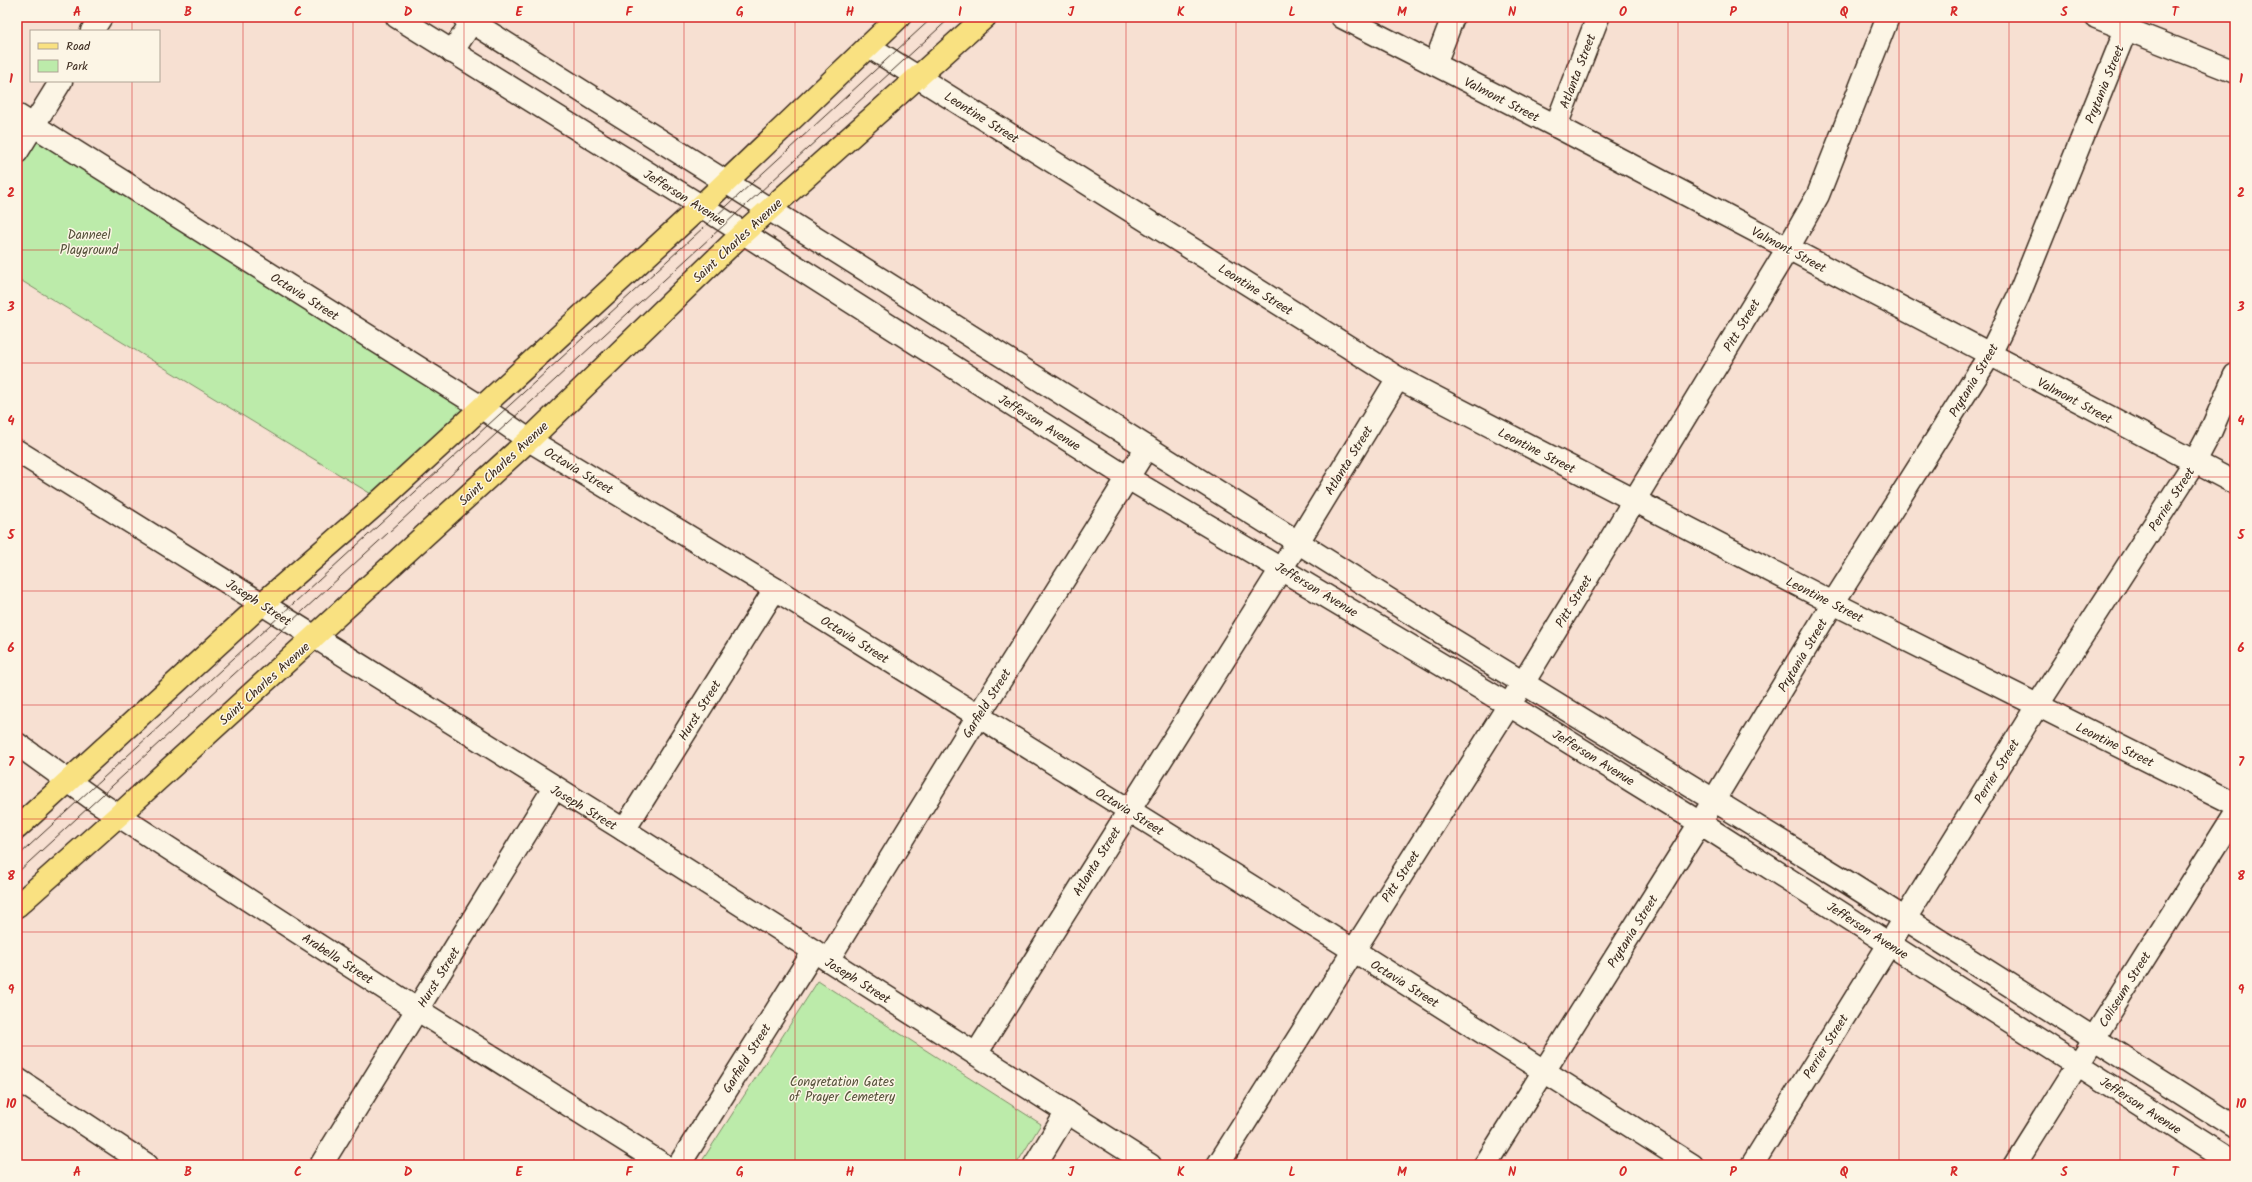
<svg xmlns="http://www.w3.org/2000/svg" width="2252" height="1182" viewBox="0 0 2252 1182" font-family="Kalam,sans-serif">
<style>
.green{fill:#bcebaa;stroke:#7c8a64}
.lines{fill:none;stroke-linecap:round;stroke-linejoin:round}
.minor-casing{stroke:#3b2a1e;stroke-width:25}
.major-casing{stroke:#3b2a1e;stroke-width:25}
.minor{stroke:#fcf5e5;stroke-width:22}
.major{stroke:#f9e181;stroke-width:22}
.tram{stroke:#3b2a1e;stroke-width:1}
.grid{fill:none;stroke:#d62828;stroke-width:1;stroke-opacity:0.55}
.labels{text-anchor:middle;stroke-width:3;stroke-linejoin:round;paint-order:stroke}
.street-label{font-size:13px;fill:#3b2a1e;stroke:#fcf5e5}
.park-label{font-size:13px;fill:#55513a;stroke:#fcf5e5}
.neatline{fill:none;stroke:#d62828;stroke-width:1.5}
.grid-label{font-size:13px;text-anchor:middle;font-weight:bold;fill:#d62828}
</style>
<rect width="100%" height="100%" fill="#f7e0d2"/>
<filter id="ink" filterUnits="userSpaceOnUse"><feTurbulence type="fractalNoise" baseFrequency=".025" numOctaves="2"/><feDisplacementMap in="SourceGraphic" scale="8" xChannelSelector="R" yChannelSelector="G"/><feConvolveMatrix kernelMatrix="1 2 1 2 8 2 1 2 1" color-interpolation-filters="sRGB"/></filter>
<g filter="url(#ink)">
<!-- green -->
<g class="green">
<path d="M33,125L481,407L381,500L17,278V152Z"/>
<path d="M818,981L1041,1124L1016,1165L700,1164Z"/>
</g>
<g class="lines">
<!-- minor casing -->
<g class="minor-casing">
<g id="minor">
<path d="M397,17L701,206L1128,478L1509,705L1700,823L2235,1165"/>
<path d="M464,17L1450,638L1847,882L2235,1128"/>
<path d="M1342,17L1556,126L2235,483"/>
<path d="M2096,17L2235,72"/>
<path d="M92,31L101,17"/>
<path d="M868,46L1398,378L1833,603L2235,804"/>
<path d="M452,52L475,17"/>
<path d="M1435,64L1453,17"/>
<path d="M17,115L481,407L529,440L775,589L1353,950L1692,1165"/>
<path d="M1556,126L1598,17"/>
<path d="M17,152L61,81"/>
<path d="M17,451L624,830L1150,1165"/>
<path d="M17,744L96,801L418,1010L664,1165"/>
<path d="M624,830L775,589"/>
<path d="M828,960L978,716L1147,447"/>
<path d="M976,1054L1298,542L1398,378"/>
<path d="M17,1079L147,1165"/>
<path d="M321,1165L554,788"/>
<path d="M679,1165L814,951"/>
<path d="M1035,1165L1067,1112"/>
<path d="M1218,1165L1523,683L1788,248L1818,195L1888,17"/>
<path d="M1485,1165L1700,823L1833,603L1989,356L2018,297L2131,17"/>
<path d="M1752,1165L2037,706L2194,463L2210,433L2235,375"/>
<path d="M2014,1165L2235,814"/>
</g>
</g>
<!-- major casing -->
<g class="major-casing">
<g id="major">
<path d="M17,828L263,603L381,500L701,206L899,17"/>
<path d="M17,906L119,815L529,440L743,233L985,17"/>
</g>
</g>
<!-- minor -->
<use href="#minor" class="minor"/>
<!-- major -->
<use href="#major" class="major"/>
<!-- tram -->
<g class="tram">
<path d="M17,857L933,17"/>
<path d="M17,873L951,17"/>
</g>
</g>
</g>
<!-- grid -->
<path class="grid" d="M132,17V31M243,17V1165M353,17V1165M464,17V1165M574,17V1165M684,17V1165M795,17V1165M905,17V1165M1016,17V1165M1126,17V1165M1236,17V1165M1347,17V1165M1457,17V1165M1568,17V1165M1678,17V1165M1788,17V1165M1899,17V1165M2009,17V1165M2120,17V1165M132,81V1165M17,136H2235M17,250H2235M17,363H2235M17,477H2235M17,591H2235M17,705H2235M17,819H2235M17,932H2235M17,1046H2235"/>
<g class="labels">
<!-- street labels -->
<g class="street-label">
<text transform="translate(1577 71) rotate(-69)" y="5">Atlanta Street</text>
<text transform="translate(2104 84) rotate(-68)" y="5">Prytania Street</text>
<text transform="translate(1502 99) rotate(27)" y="5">Valmont Street</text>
<text transform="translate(982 117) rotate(32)" y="5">Leontine Street</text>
<text transform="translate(685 197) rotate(32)" y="5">Jefferson Avenue</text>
<text transform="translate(737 240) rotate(-43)" y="5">Saint Charles Avenue</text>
<text transform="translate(1789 249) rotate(28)" y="5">Valmont Street</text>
<text transform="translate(1256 289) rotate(32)" y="5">Leontine Street</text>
<text transform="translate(305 296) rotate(32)" y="5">Octavia Street</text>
<text transform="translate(1741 325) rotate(-59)" y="5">Pitt Street</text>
<text transform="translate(1973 380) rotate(-59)" y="5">Prytania Street</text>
<text transform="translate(2075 400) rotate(28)" y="5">Valmont Street</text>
<text transform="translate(1040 422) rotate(32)" y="5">Jefferson Avenue</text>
<text transform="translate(1537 450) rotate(27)" y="5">Leontine Street</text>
<text transform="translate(1348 460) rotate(-58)" y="5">Atlanta Street</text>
<text transform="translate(503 463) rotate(-43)" y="5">Saint Charles Avenue</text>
<text transform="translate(579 470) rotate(31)" y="5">Octavia Street</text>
<text transform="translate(2171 499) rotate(-57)" y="5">Perrier Street</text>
<text transform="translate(1317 589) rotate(31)" y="5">Jefferson Avenue</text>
<text transform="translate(1825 599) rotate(27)" y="5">Leontine Street</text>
<text transform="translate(1573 601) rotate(-59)" y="5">Pitt Street</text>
<text transform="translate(259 602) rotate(33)" y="5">Joseph Street</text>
<text transform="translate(855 639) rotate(32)" y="5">Octavia Street</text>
<text transform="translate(1802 655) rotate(-59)" y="5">Prytania Street</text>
<text transform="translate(264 683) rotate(-42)" y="5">Saint Charles Avenue</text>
<text transform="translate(986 703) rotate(-58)" y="5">Garfield Street</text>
<text transform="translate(699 710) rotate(-58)" y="5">Hurst Street</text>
<text transform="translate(2115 744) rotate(26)" y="5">Leontine Street</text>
<text transform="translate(1594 757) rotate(32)" y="5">Jefferson Avenue</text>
<text transform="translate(1996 771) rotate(-58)" y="5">Perrier Street</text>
<text transform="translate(584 807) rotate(31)" y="5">Joseph Street</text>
<text transform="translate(1130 811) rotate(32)" y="5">Octavia Street</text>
<text transform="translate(1096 861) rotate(-58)" y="5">Atlanta Street</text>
<text transform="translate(1400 876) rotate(-57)" y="5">Pitt Street</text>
<text transform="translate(1868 930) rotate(33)" y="5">Jefferson Avenue</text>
<text transform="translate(1632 931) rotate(-58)" y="5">Prytania Street</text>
<text transform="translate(338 958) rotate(33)" y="5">Arabella Street</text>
<text transform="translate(438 977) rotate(-58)" y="5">Hurst Street</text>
<text transform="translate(858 980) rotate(32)" y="5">Joseph Street</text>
<text transform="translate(1405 983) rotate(32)" y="5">Octavia Street</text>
<text transform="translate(2124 989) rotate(-58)" y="5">Coliseum Street</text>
<text transform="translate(1825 1046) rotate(-58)" y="5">Perrier Street</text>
<text transform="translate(746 1058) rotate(-58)" y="5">Garfield Street</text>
<text transform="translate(2141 1105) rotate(33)" y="5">Jefferson Avenue</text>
</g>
<!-- park labels -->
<g class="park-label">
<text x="89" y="239">Danneel<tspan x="89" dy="15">Playground</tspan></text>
<text x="842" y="1086">Congretation Gates<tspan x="842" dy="15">of Prayer Cemetery</tspan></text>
</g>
</g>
<!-- margin -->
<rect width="2252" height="1182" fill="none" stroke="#fcf5e5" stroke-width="44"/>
<!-- legend -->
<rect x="30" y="30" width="130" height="52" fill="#fcf5e5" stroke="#afa495"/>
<rect x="38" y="43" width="20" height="6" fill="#f9e181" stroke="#afa495"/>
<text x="66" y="50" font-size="12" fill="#3b2a1e">Road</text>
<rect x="38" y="60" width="20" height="12" fill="#bcebaa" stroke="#afa495"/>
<text x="66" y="70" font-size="12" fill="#3b2a1e">Park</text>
<rect x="22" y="22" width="2208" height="1138" class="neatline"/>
<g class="grid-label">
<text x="77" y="16">A</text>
<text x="188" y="16">B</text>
<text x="298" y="16">C</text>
<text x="408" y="16">D</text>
<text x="519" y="16">E</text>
<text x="629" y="16">F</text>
<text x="740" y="16">G</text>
<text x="850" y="16">H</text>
<text x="960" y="16">I</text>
<text x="1071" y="16">J</text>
<text x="1181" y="16">K</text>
<text x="1292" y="16">L</text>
<text x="1402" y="16">M</text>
<text x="1512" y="16">N</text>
<text x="1623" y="16">O</text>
<text x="1733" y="16">P</text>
<text x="1844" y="16">Q</text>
<text x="1954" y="16">R</text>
<text x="2064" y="16">S</text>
<text x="2175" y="16">T</text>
<text x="11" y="83">1</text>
<text x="2241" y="83">1</text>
<text x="11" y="197">2</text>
<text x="2241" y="197">2</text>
<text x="11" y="311">3</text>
<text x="2241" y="311">3</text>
<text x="11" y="425">4</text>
<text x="2241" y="425">4</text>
<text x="11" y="539">5</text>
<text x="2241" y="539">5</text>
<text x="11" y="652">6</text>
<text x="2241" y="652">6</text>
<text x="11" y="766">7</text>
<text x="2241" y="766">7</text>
<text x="11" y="880">8</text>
<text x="2241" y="880">8</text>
<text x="11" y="994">9</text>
<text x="2241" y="994">9</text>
<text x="11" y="1108">10</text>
<text x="2241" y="1108">10</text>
<text x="77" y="1176">A</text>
<text x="188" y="1176">B</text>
<text x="298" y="1176">C</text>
<text x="408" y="1176">D</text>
<text x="519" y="1176">E</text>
<text x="629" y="1176">F</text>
<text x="740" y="1176">G</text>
<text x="850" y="1176">H</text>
<text x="960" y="1176">I</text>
<text x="1071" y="1176">J</text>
<text x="1181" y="1176">K</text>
<text x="1292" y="1176">L</text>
<text x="1402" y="1176">M</text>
<text x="1512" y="1176">N</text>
<text x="1623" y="1176">O</text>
<text x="1733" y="1176">P</text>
<text x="1844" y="1176">Q</text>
<text x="1954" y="1176">R</text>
<text x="2064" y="1176">S</text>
<text x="2175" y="1176">T</text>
</g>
</svg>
